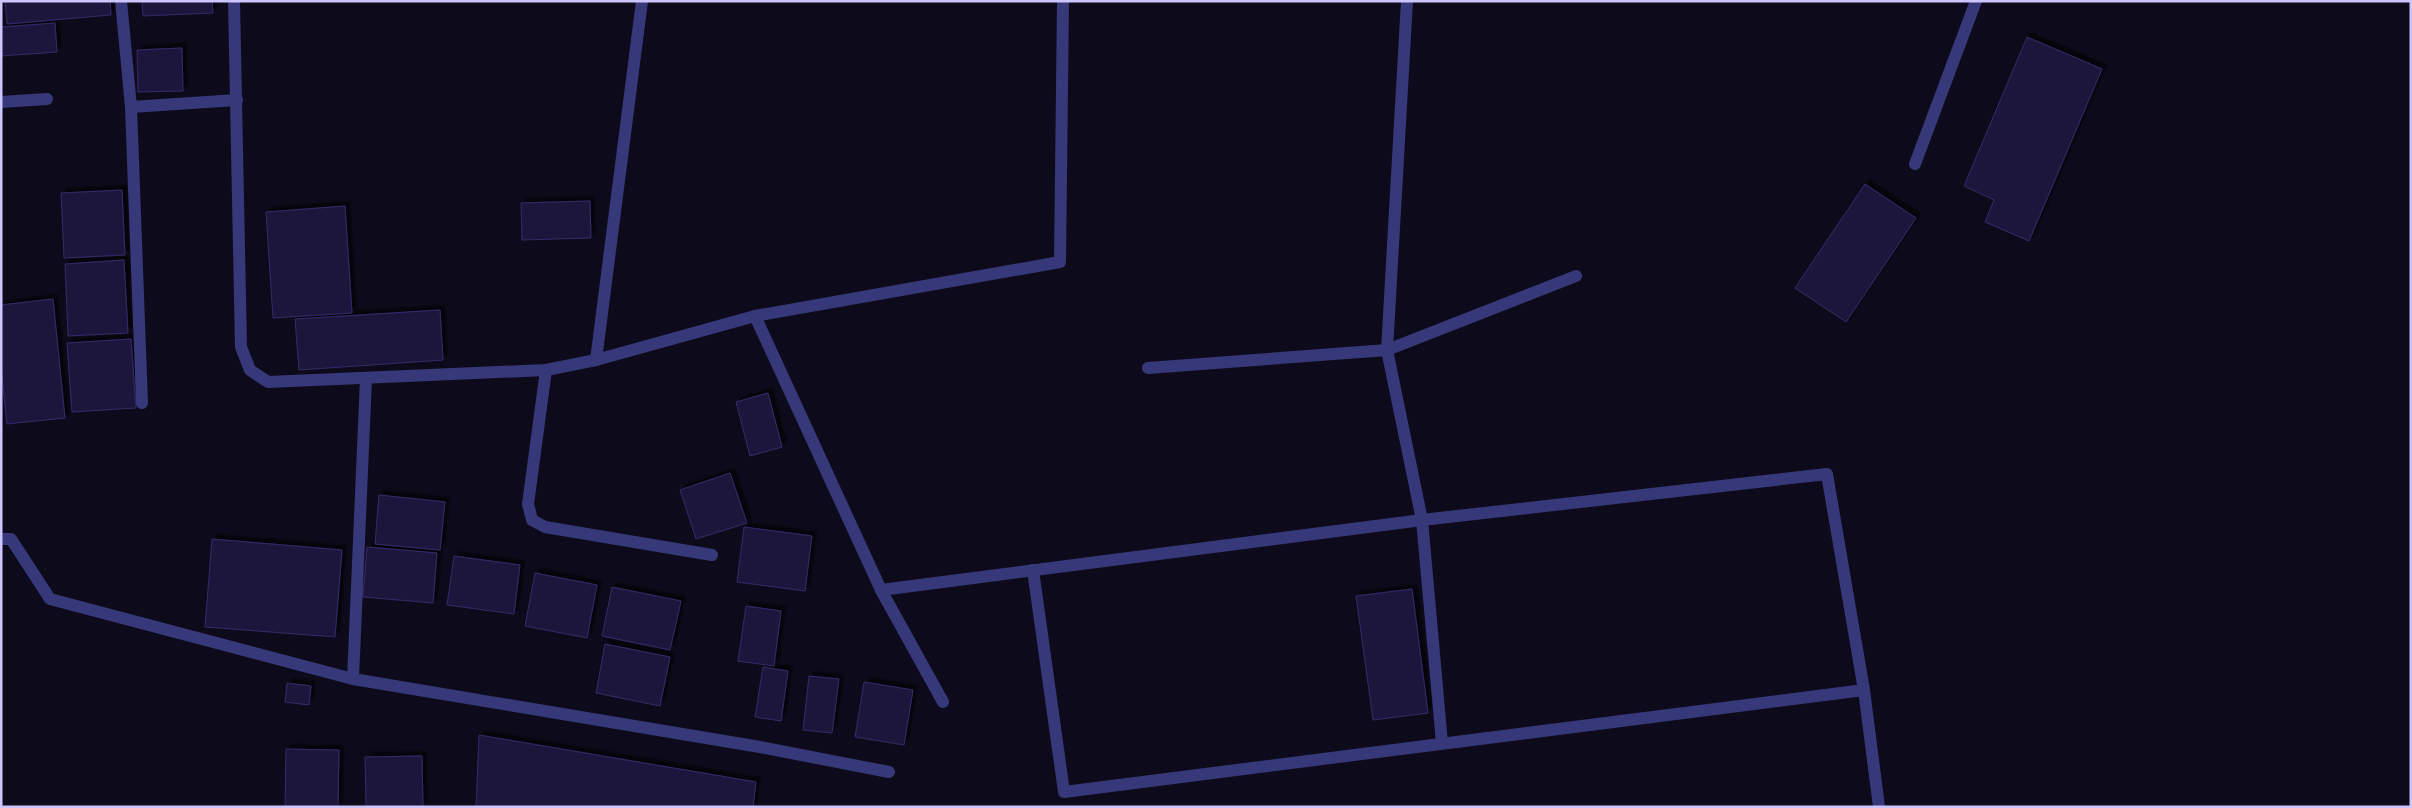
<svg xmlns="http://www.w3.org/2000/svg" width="2412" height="808" viewBox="0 0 2412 808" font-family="'Exo 2',sans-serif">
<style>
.building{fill:#1e183c;stroke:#342b67;filter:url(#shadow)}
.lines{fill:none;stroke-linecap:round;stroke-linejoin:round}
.minor{stroke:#373879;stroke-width:12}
</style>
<defs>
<filter id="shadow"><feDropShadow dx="4.5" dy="-4.5" stdDeviation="1" flood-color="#0009"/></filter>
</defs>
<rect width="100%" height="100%" fill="#0d0b1b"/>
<!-- building -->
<g class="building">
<path d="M5,1H110L111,15L7,24Z"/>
<path d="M142,1H212L213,13L143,16Z"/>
<path d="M55,23L57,52L1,56V27Z"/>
<path d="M2027,37L2102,69L2029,241L1985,222L1994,200L1964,186Z"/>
<path d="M182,48L183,91L138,92L137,50Z"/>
<path d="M1865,184L1916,218L1846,322L1795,288Z"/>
<path d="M122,190L125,255L64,258L61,193Z"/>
<path d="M590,201L591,238L522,240L521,203Z"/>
<path d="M345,206L352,313L273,318L266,212Z"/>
<path d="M124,260L128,333L68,336L65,264Z"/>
<path d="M53,299L65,418L7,424L1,367V305Z"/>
<path d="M440,310L443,360L299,370L295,319Z"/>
<path d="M131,339L136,408L72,412L67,343Z"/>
<path d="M768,393L782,447L750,456L736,402Z"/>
<path d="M730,473L747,523L696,539L680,490Z"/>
<path d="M379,495L445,502L440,550L375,544Z"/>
<path d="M744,527L812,536L805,591L737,582Z"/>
<path d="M212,539L342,550L335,637L205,627Z"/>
<path d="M367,547L437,553L433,603L363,597Z"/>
<path d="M454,556L520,565L514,614L447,605Z"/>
<path d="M535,573L597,585L587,638L525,626Z"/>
<path d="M612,587L681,601L670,650L602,636Z"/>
<path d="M1412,589L1428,713L1373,720L1356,596Z"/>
<path d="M746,606L781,611L774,666L738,661Z"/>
<path d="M605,644L670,657L660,706L596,693Z"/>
<path d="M763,667L788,671L781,721L755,717Z"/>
<path d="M809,676L839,679L832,733L803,730Z"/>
<path d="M864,682L913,690L904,745L855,737Z"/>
<path d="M287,683L311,686L309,705L285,702Z"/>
<path d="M479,735L756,782L753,807H476Z"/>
<path d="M286,749L339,750L338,807H285Z"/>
<path d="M422,756L423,807H366L365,757Z"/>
</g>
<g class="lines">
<!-- minor -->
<g class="minor">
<path d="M121,1L131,107L142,403"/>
<path d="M234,1L241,347L250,370L268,382L546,370L596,360L755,316L1060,262L1063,1"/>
<path d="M1407,1L1387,350L1422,520L1442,743"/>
<path d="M1,102L47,99"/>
<path d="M131,107L237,100"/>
<path d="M1915,164L1976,1"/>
<path d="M755,316L881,590L943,702"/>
<path d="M596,360L642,1"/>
<path d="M1148,368L1387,350L1576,276"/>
<path d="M546,370L528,504L532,520L545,527L712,555"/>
<path d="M1,539H11L50,599L353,679L760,747L889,772"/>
<path d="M1033,570L1064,792L1864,690"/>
<path d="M881,590L1422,520L1827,474L1864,690L1879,807"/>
<path d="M353,679L366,379"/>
</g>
</g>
<!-- border -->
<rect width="2412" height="808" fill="none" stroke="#cbc7fe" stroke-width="5"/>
</svg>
